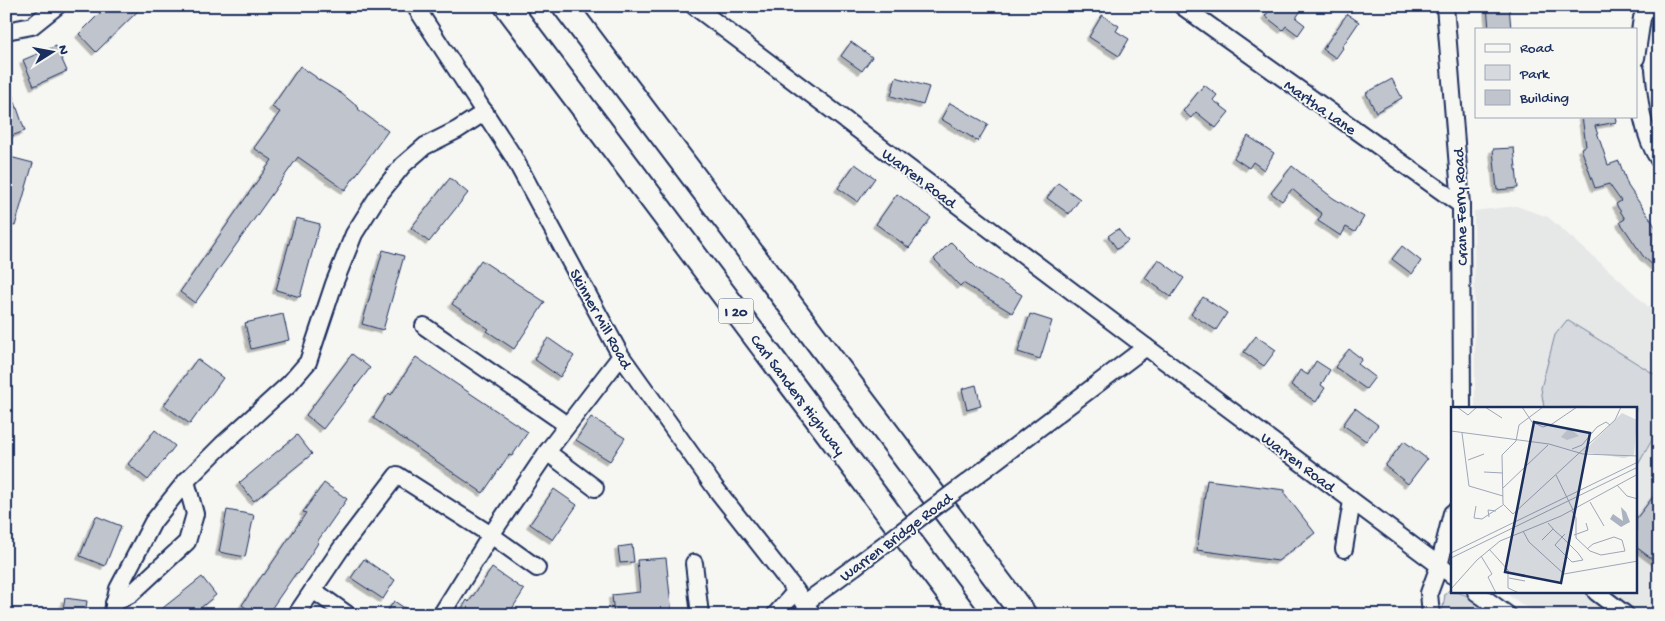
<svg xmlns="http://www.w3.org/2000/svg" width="1665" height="621" viewBox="0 0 1665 621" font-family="'Gochi Hand',sans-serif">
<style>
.built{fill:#e6e7e7}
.green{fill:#d6d9dd;stroke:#78849e}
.building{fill:#c0c4cd;stroke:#1b2f5e;filter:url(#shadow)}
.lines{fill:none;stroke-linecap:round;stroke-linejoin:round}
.minor-casing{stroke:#1b2f5e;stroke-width:20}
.highway-casing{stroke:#1b2f5e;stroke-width:28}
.minor{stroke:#f6f6f2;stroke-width:16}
.highway{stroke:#f6f6f2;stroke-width:24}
.minor-bridge-casing{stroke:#1b2f5e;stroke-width:20;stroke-linecap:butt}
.minor-bridge{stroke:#f6f6f2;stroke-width:16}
.labels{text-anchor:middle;stroke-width:4;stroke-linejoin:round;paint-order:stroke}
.shield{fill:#f6f6f2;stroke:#5d6b8a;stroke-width:1}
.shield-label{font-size:15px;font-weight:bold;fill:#1b2f5e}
.street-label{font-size:16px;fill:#1b2f5e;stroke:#f6f6f2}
.inset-road{fill:none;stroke:#9ea6b7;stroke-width:1}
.view{fill:#1b2f5e;fill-opacity:0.15;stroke:#1b2f5e;stroke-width:2.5}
.inset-edge{fill:none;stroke:#1b2f5e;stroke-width:2.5}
</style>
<defs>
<filter id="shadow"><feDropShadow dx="-3.5" dy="3.5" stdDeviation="0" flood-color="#0004"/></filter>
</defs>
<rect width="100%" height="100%" fill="#f6f6f2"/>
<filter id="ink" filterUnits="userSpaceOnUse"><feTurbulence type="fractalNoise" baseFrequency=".02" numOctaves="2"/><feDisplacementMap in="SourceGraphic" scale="10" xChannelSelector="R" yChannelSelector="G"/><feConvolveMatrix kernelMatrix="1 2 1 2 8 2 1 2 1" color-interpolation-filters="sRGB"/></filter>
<g filter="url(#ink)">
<!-- built -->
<path class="built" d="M1516,206L1548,217L1621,281L1659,317V615H1537L1504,592H1636V408H1475L1474,211Z"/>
<!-- green -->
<g class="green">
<path d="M1567,320L1659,377V428L1636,468V408H1544L1541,388L1555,335Z"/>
<path d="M1449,590H1452V592C1468,592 1482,606 1495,615H1442L1445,594Z"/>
</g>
<!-- building -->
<g class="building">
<path d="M107,6H143L96,52L79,34Z"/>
<path d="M1273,6H1304L1296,18L1305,25L1298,35L1286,26L1283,30L1265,16Z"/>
<path d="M1487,6H1509L1511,29H1489Z"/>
<path d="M1347,14L1359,22L1342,47L1343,48L1336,58L1323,49Z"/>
<path d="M1102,15L1119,26L1116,31L1129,39L1119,56L1089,37Z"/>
<path d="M851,42L872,57L862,71L841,56Z"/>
<path d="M56,46L67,71L34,86L23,60Z"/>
<path d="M300,66L316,77V78L342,94L359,108L358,109L388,131L345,190L298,157L195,303L180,292L272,160L254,148L280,112L272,107Z"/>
<path d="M896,77L929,87L923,105L891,96Z"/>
<path d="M1392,79L1402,98L1376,112L1366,93Z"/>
<path d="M8,82L25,131L6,138V83Z"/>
<path d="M1204,85L1217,95L1213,100L1229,112L1216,128L1196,112L1191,118L1183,111Z"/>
<path d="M950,103L988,124L978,141L941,119Z"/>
<path d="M1582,116H1616L1617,122L1595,126L1608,165L1619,161L1628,186L1659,232V271L1643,256L1620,222L1625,219L1616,204L1621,201L1609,184L1595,188L1581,148L1586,146Z"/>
<path d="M1248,136L1274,153L1264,170L1253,162L1249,168L1234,158Z"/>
<path d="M1514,148L1518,188L1497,190L1493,149Z"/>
<path d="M6,156L33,163L15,226L6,224Z"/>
<path d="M855,164L875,178L858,202L838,188Z"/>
<path d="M1292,166L1333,198L1364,217L1355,232L1346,227L1341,236L1318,221L1322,214L1292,189L1282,201L1271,193Z"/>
<path d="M450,178L468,193L429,242L411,228Z"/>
<path d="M1058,183L1080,199L1069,214L1047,198Z"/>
<path d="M897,194L931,218L909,248L876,224Z"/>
<path d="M296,218L320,224L300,297L276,290Z"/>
<path d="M1118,229L1128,241L1117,249L1108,236Z"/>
<path d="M951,242L977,268L1022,295L1012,313L963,283L960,286L934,259Z"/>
<path d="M1402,246L1421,261L1412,274L1392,259Z"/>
<path d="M383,250L404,256L383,330L362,324Z"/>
<path d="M1158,259L1184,278L1171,297L1145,278Z"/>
<path d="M481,260L545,302L514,349L487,331L489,329L452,304Z"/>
<path d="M1203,297L1227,313L1216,330L1191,314Z"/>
<path d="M283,314L289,340L251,349L245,323Z"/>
<path d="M1030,314L1052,321L1040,359L1018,352Z"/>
<path d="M1256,336L1276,350L1264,366L1244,352Z"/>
<path d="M548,338L574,356L560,377L534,359Z"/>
<path d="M1349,349L1362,359L1358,364L1375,377L1366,389L1335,367Z"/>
<path d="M352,354L370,368L323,429L306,415Z"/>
<path d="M416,357L528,432L512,456L509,455L483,493L373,418L389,393L391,395Z"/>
<path d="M197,359L223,378L190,424L164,405Z"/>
<path d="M1316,361L1330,370L1321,385L1325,388L1316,402L1291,385L1300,370L1308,375Z"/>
<path d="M976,385L981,406L967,410L962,389Z"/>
<path d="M1355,408L1378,425L1366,441L1343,425Z"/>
<path d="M591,417L625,438L610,461L576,440Z"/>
<path d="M155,430L175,446L148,480L128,464Z"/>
<path d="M297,435L312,454L254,501L239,483Z"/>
<path d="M1404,441L1427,459L1408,484L1385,466Z"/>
<path d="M1207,480L1285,490V494L1315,533L1278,561L1197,550Z"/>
<path d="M324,483L347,499L317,542L318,543L298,574L296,573L267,615H256L242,605L263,574L264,575L306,513L303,512Z"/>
<path d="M554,489L577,505L553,540L530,524Z"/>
<path d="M1659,489V564L1636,547V519Z"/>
<path d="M227,510L254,515L245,557L219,552Z"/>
<path d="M96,516L121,526L105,566L80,556Z"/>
<path d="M632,545L634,562L620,563L618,547Z"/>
<path d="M666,558L672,615H614L612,595L640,592L637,560Z"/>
<path d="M364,559L395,580L383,599L351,578Z"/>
<path d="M492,568L524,590L508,615H458L467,600L469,602Z"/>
<path d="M202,577L216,595L192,615H154Z"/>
<path d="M65,598L87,601L85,615H62Z"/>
<path d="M394,601L415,615H385Z"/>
</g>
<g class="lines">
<!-- minor casing -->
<g class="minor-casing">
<g id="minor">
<path d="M415,6L513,156L621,356L716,489L796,591L813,615"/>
<path d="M694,6L1146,347L1452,575"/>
<path d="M1182,6L1461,205"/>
<path d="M1445,6L1461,205L1462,408"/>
<path d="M6,31L32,26L57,6"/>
<path d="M1636,58L1642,18L1649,6"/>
<path d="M1636,70C1639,100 1642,134 1659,160"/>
<path d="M424,326L567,425"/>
<path d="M547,452L595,488"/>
<path d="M985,469L1146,347"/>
<path d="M1344,549L1352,501"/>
<path d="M694,563L700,615"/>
<path d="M313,590L348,615"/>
<path d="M1476,592L1508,615"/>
<path d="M1596,592L1626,615"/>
<path d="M114,603L131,594L187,542L195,514L186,481"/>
<path d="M805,603L854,567"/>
<path d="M112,615L118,589L153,522L186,481L222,445L289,384L308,362L334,284L354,234L378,196L403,165L425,146L457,130L485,112"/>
<path d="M296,615L342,547L397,475L491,535L537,568"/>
<path d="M441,615L491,535L547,452L621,356"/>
<path d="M775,615L796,591"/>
<path d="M1431,615L1429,593L1439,566L1452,513"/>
</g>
</g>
<!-- highway casing -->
<g class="highway-casing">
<g id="highway">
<path d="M507,6L965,615"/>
<path d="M565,6L1024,615"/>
</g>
</g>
<!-- minor -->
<use href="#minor" class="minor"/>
<!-- highway -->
<use href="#highway" class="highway"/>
<!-- minor-bridge casing -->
<g class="minor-bridge-casing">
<path id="minor-bridge" d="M854,567L985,469"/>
</g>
<!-- minor-bridge -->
<use href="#minor-bridge" class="minor-bridge"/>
</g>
</g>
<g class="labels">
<!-- shield labels -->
<rect class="shield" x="718.5" y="298.5" width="35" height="25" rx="4"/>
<g class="shield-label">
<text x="736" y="316">I 20</text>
</g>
<!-- street labels -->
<g class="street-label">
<text transform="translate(1321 106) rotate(35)" y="6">Martha Lane</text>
<text transform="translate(920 177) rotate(37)" y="6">Warren Road</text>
<text transform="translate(1459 207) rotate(-92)" y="6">Crane Ferry Road</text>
<text transform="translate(602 318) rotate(61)" y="6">Skinner Mill Road</text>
<text transform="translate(799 394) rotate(53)" y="6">Carl Sanders Highway</text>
<text transform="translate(1299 461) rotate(37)" y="6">Warren Road</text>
<text transform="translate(895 536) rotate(-37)" y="6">Warren Bridge Road</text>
</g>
</g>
<!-- overview -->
<g transform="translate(1451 407)">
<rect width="186" height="186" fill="#f6f6f2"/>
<path d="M171,6L186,13L183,48L173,51L132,45ZM118,21L128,29L116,33L110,30Z" fill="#d6d9dd"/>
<path d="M170,100L175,105L179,115L170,120L159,112L162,107L172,114Z" fill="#abb2c0"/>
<path class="inset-road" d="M6,0L17,8L26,0M34,0L51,11M71,0L81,15L92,20L101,17L126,0M92,0L68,18L65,34L51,48L52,97L62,107L164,13L170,0M0,24L98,37L132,47L187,49M11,26L18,79L52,89M121,42L131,38L146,20L155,15L159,18M17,53L33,47M33,65L52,66M105,68L122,103M166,78L176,89L187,92M52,81L97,38M139,95L153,119M25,99L23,111L31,112L52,98M121,104L125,111V131L139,144L150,148L174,144L171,133L163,130L142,137L136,142M38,110L37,103L45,104M97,116L104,124L111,130L127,146L132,153L121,155L104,138L111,130L114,127M72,124L78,135L113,167L187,154M123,128L137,123L135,116M91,133L102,122M38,142L57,163V181L68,186M0,146L187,55M30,149L41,167L37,170L45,186M0,151L187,60M58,171L74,174M0,182L26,153L49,134L110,109L187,67"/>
<path class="view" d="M83,15L139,26L110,176L54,165Z"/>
<rect width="186" height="186" class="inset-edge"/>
</g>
<!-- margin -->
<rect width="1665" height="621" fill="none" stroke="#f6f6f2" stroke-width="25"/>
<rect x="12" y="12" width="1640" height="596" fill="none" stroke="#1b2f5e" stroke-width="2" filter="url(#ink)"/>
<!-- legend -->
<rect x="1475" y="28" width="162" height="90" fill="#f6f6f2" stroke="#9ea6b7"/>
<rect x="1485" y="44" width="25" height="8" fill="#f6f6f2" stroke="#9ea6b7"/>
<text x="1520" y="52" font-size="15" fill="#1b2f5e">Road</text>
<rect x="1485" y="65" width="25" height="15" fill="#d6d9dd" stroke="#9ea6b7"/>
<text x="1520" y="78" font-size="15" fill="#1b2f5e">Park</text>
<rect x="1485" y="90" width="25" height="15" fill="#c0c4cd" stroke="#9ea6b7"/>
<text x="1520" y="102" font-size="15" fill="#1b2f5e">Building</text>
<!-- north arrow -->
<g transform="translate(52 52) rotate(79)" stroke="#f6f6f2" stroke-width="4" paint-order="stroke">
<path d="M0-4L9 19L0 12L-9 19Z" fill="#1b2f5e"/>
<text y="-8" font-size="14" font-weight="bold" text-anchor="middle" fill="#1b2f5e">N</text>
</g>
</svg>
